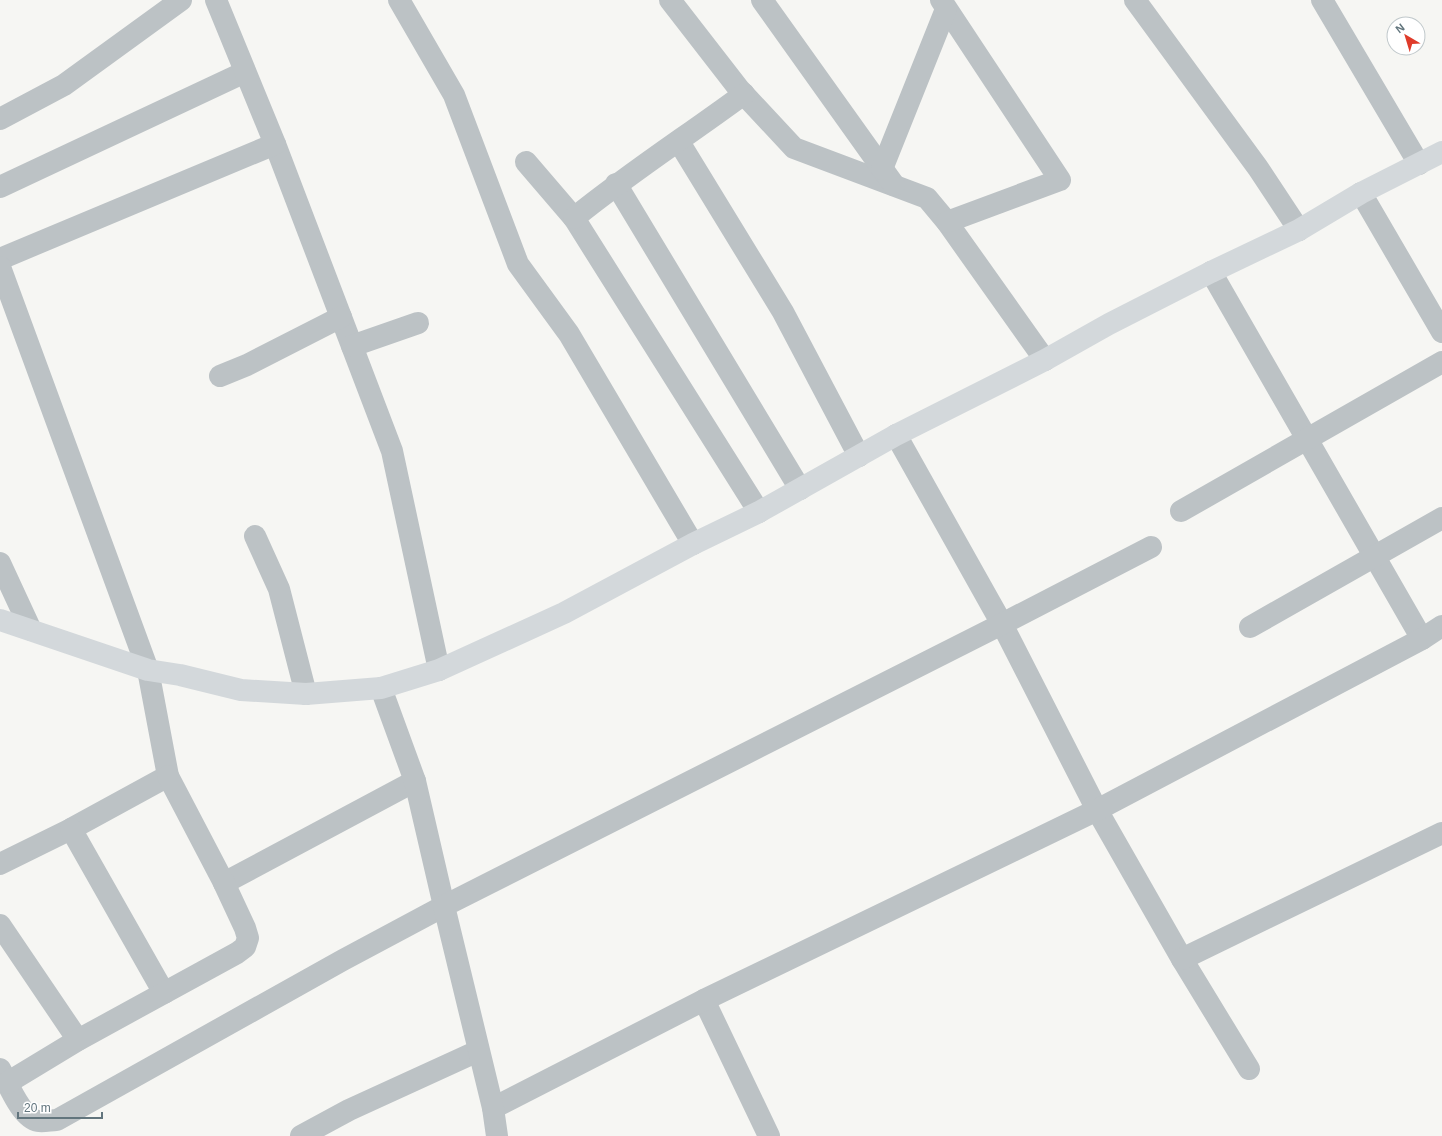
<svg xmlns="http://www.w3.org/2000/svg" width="1442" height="1136" viewBox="0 0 1442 1136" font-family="Arial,sans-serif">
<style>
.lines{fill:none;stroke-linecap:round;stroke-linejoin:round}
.minor{stroke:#bcc2c5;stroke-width:22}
.secondary{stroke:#d3d8db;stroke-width:22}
</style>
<rect width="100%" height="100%" fill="#f6f6f3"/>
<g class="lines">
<!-- minor -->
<g class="minor">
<path d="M399,0L454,95L518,264L569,334L693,544"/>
<path d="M670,0L739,89L794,148L927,198L947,222L1045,360"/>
<path d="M762,0L894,185"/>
<path d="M941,0L1060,180L947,222"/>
<path d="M1135,0L1258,168L1299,230"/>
<path d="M1322,0L1419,164"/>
<path d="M0,119L64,85L181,0"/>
<path d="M679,142L783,312L859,456"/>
<path d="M275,144L392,451L439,670"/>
<path d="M526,162L574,218L759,512"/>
<path d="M882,169L946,9"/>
<path d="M616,184L800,489"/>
<path d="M0,187L245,72"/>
<path d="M1361,193L1442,332"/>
<path d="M574,218C628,174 687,136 744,94"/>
<path d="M0,259L275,144L216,0"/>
<path d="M0,267L148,670L168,776L71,829L0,864"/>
<path d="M1211,272L1422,639"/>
<path d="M352,346L418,323"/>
<path d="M220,376L247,365L341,317"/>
<path d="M896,435L1002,624L1097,810L1182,959L1249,1069"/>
<path d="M1181,511L1442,362"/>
<path d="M255,536L279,589L306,694"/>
<path d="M0,563L31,630"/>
<path d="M1250,627L1442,518"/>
<path d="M71,829L164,993"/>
<path d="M224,883L415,781"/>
<path d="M0,925L78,1040"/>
<path d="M1182,959L1442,833"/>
<path d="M704,1000L769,1136"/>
<path d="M0,1069C8,1083 21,1118 38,1121C44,1122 51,1120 57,1120L343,960L444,906L415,781L381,688"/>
<path d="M7,1083L78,1040L237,953L245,947L248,938L245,928L224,883L168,776"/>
<path d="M493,1108L704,1000L1097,810L1422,639L1442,626"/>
<path d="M301,1136L349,1110L478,1051"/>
<path d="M497,1136L493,1108L444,906L1002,624L1151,547"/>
</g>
<!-- secondary -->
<path class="secondary" d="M0,620L148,670L180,675L241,690L306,694L381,688L439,670L564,613L693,544L759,512L896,435L1045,360L1109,324L1211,272L1299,230L1361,193L1442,152"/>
</g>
<!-- north arrow -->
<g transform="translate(1406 36) rotate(322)"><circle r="19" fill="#ffffff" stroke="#c0c8cb"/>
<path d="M0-3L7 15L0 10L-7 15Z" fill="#df3b2a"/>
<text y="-6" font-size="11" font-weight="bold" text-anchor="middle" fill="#62757d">N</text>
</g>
<!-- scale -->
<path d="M18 1112v6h84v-6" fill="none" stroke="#62757d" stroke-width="2"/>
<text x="24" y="1112" font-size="12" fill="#62757d" stroke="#ffffff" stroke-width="3" paint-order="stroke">20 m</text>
</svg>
